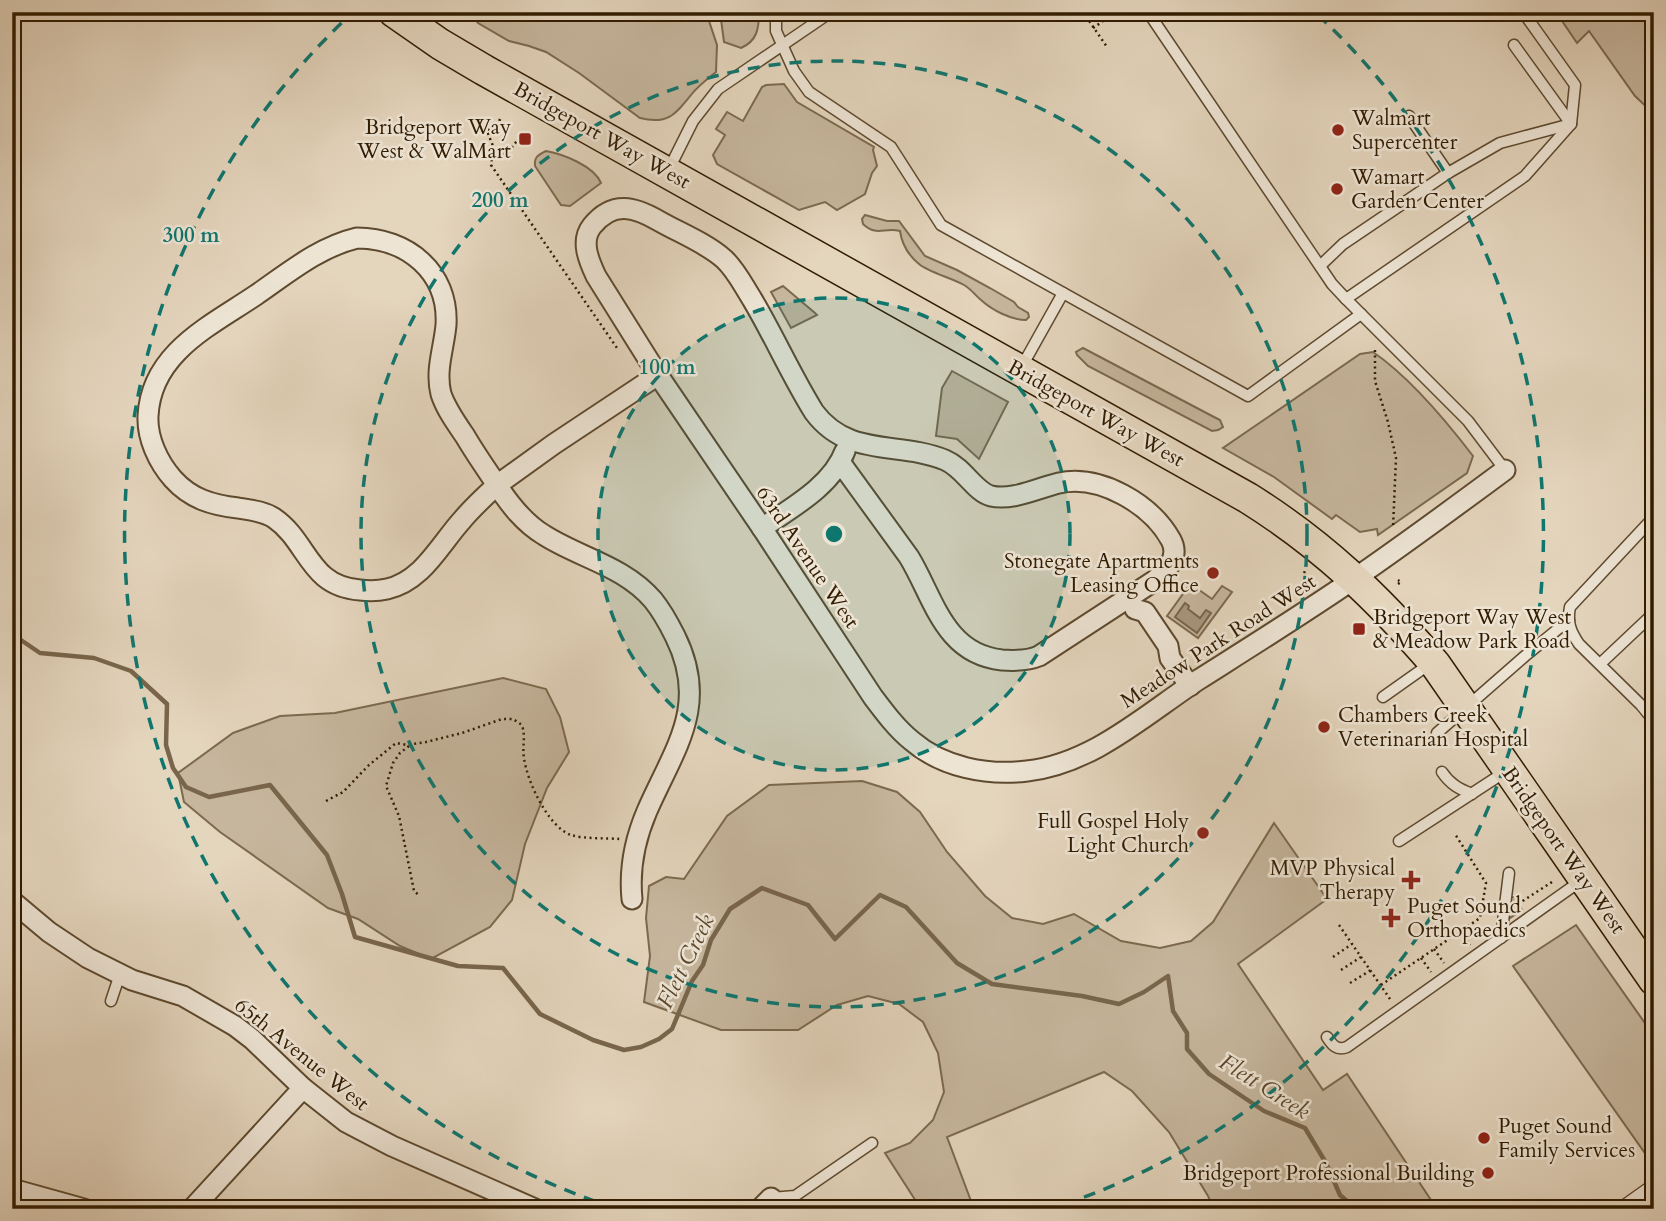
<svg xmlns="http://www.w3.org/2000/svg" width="1666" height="1221" viewBox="0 0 1666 1221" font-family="Cardo,serif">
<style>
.green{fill:#c6b69d;stroke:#7c694e;stroke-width:2}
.water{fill:#a7967d;stroke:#78654b;stroke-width:2}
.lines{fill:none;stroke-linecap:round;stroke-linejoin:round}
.stream{stroke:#78654b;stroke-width:4.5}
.service-casing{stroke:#5e4a2f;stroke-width:13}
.minor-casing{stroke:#5e4a2f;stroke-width:23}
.tertiary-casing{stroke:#5e4a2f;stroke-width:26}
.primary-casing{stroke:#321c00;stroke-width:33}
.path{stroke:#321c00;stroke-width:2.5;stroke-dasharray:2 3.5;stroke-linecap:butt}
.service{stroke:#ede4d4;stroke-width:10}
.minor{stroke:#ede4d4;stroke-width:19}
.tertiary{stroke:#ede4d4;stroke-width:23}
.primary{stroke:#e4d5bd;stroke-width:30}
.ring{fill:none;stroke:#0f766e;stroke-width:3.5;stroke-dasharray:12 9}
.poi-dot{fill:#8f2418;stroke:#ede4d4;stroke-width:2.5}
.labels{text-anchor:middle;stroke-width:5;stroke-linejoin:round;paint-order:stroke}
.poi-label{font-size:21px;fill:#321c00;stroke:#ede4d4;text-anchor:start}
.street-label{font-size:21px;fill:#321c00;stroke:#ede4d4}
.water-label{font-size:23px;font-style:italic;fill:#5b472c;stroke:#ede4d4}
.centre{fill:#0f766e;stroke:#ede4d4;stroke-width:3.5}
.ring-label{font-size:21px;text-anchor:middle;font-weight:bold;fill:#0f766e;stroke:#ede4d4;stroke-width:5;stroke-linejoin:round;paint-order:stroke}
</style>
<rect width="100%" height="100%" fill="#e4d5bd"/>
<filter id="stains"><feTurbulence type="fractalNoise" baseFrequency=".00286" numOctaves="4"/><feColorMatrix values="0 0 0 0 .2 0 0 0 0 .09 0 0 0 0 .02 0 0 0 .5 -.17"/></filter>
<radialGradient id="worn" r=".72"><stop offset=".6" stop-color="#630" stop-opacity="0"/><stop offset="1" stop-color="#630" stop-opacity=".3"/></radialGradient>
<!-- green -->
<g class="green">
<path d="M470,12H706L717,45L716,72C707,79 698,86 691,95C675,115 667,125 640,118L579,73L546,52L529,46L509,41L478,23Z"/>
<path d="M720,12H759C759,29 757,41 741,48L724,42Z"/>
<path d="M1556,12H1654V114L1635,96L1589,31L1577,43Z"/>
<path d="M784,84L797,102L874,147L873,150L877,166L872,173L865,194L837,210L825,202L799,210L717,164L713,155L725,135L716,129L727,112L743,121L762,87L766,85Z"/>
<path d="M546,151C563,154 594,166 601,183L570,206L561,205L535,166C534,157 538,155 546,151Z"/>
<path d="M865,215L887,221H899L925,256L957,270L990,288L1014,302L1018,307L1028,313L1029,317L1026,320C1011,320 992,310 981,300C975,295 971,289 964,285C952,278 928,272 919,264C908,255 902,245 900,231C884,227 877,237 863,224L862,219Z"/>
<path d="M783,286L815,313L817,315L791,328L771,292Z"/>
<path d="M1083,348L1214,417L1220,420L1223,427L1218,430L1212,431L1088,366L1077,355L1076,352Z"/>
<path d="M1373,352C1408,376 1447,422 1473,456L1467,473L1378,535L1377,529L1360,532L1336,515L1332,519L1274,477L1223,448L1360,354Z"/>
<path d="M952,371L1008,402L979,459L957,439L936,436L942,388Z"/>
<path d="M1192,585L1212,599L1222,586L1232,592L1198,638L1167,616L1188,587L1190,588Z"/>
<path d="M503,678L546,689L560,717L569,752L547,788L534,821L525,844L512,900L490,927L431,959L400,946L358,919L328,908L220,832L184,802L178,773L233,733L280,716L335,713Z"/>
<path d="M862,781L897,792L920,812L947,852L985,896L1012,918L1043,924L1074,914L1121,941L1160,948L1191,941L1213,922L1274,823L1327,899L1238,964L1323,1090L1347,1074L1437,1209H1214L1208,1196L1169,1132L1132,1091L1104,1072L947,1137L974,1209H921L885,1153L910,1143L933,1120L944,1092L938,1053L923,1022L899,1004L868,996L837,1005L798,1030H721L644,1002L650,956L646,918L649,886L666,877L684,879L727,816L769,785Z"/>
<path d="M1511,897H1515L1522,910L1510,918L1507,916Z"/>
<path d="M1576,925L1654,1036V1166L1513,966Z"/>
</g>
<!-- water -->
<path class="water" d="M1185,603L1189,606L1188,609L1200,618L1206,610L1211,613L1197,633L1175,617Z"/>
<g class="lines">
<!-- stream -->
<path class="stream" d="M12,634L40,653L94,658L131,671L167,704L166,745L173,768L186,787L209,797L270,785L327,855L342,894L355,937L458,966L503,968L540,1014L593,1040L624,1050L641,1047L659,1039L672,1029L692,981L703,965L711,940L730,909L762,888L808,905L835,939L880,895L906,907L957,963L992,984L1082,996L1119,1004L1144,992L1168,976L1173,1011L1187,1033V1049L1209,1074L1264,1111L1305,1128L1326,1163L1340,1195L1356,1209"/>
<!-- service casing -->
<g class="service-casing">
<g id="service">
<path d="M776,12V31L794,71L809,92L891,147L941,225L1248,396L1361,314"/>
<path d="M1148,12L1332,284L1346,299L1468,421L1505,470"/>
<path d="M1409,116L1448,173"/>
<path d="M669,169L693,121L718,89L831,12"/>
<path d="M1321,265L1343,244L1448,173L1500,143L1571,124L1514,45"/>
<path d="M1346,299L1525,176L1571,124L1575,85L1523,12"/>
<path d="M1021,368L1063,293"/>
<path d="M1654,517L1570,607C1567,622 1570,631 1579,644L1641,705L1654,721"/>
<path d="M1600,664L1654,613"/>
<path d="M1383,697L1431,663"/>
<path d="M1437,733L1525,656L1569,620"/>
<path d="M1442,772C1450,784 1459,789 1472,794"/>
<path d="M1399,841L1505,772"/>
<path d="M1501,938L1509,873"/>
<path d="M111,1001L120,974"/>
<path d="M1327,1037C1332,1045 1337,1051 1347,1047L1582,880"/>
<path d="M771,1198L795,1196L872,1143"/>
</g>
</g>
<!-- minor casing -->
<g class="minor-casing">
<g id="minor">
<path d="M357,238C407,238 449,272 446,325C444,348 435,370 441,394C446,409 456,423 465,436C475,453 486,469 497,485C485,496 473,507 463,519C440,544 423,581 387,589C378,591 369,591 360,590C308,586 309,542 274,518C263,511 250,510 238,508C212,505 191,499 173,479C158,462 147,438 148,416C151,353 210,326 256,295C288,273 319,247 357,238Z"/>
<path d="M840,462L909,557C934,598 944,654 1002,660C1015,661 1027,661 1039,656L1154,581C1167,571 1180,557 1171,540C1151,504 1100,474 1059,483C1038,488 1012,501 991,496C975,492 964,468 945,460C899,441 848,458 814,412C791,375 774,336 752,299C743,285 736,270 724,259C706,243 680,233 659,221C635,207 613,200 592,226C580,241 589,261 596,276L658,375L762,528L873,697C885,713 897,729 912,741C942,767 987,776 1027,771C1092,764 1145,715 1198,680C1250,647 1303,614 1354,579C1405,544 1455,507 1505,470"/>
<path d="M762,528C791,508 832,486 845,451"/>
<path d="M1135,609L1145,612L1168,646L1170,658L1190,686"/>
<path d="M632,899C629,869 635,839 647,811C674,749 710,706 675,636C669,624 662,611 653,600C624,566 580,558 544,535C524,523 510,505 497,485L554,444L658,375"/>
<path d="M12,901L49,932L88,958L132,980L183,996L235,1026L252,1039L303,1088L346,1122L392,1146L535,1209"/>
<path d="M12,1189L84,1209"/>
<path d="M192,1209L303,1088"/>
<path d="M760,1209L771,1198"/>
</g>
</g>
<!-- tertiary casing -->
<g class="tertiary-casing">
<path id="tertiary" d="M1630,1209L1654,1192"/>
</g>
<!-- primary casing -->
<g class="primary-casing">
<path id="primary" d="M394,12L440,44L484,70L1248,498C1323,545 1377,597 1435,664L1654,980"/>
</g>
<!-- path -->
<g class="path">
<path d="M1083,12L1107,47"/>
<path d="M1093,28L1116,12"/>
<path d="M500,119L498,125H493L487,131L493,146L491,165L617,348H619"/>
<path d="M492,156C509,156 515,144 523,131"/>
<path d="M1375,350V381L1388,422L1396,458L1393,528"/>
<path d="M1304,573L1305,571"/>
<path d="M1398,584L1401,582L1398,580"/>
<path d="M409,746L400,753L393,763L386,786L399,816L414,891L420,896"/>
<path d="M326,801L343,792L369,765L396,743L407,745L426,742L462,733L502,719H513L522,725C526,739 522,746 524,758C527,781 548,827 571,835C584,839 606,838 620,839"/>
<path d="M1518,904L1552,882"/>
<path d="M1339,925L1390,999"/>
<path d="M1460,931L1470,945"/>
<path d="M1434,949L1444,963"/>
<path d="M1333,957L1352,944"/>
<path d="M1421,958L1431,972"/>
<path d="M1341,970L1361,957"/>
<path d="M1350,983L1371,970"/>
<path d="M1381,985L1480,918L1486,883L1455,834"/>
</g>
<!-- service -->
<use href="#service" class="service"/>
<!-- minor -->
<use href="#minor" class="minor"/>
<!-- tertiary -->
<use href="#tertiary" class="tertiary"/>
<!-- primary -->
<use href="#primary" class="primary"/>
</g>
<!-- distance rings -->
<circle cx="834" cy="534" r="236" fill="#0f766e" fill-opacity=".12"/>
<g class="ring">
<circle cx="834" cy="534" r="236"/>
<circle cx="834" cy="534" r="473"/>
<path d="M615 1208A709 709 0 0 1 350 15M1318 15A709 709 0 0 1 1053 1208"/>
</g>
<!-- markers -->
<g class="poi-dot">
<circle cx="1338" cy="130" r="7"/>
<rect x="518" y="132" width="14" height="14" rx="3.5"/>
<circle cx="1337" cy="189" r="7"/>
<circle cx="1213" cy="573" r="7"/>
<rect x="1352" y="622" width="14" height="14" rx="3.5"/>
<circle cx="1324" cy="727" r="7"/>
<circle cx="1203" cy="833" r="7"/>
<path d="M1407.5 869.5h7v7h7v7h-7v7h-7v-7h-7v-7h7z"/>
<path d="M1387.5 907.5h7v7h7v7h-7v7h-7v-7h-7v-7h7z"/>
<circle cx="1484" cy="1138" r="7"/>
<circle cx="1488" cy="1173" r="7"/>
</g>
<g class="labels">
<!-- poi labels -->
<g class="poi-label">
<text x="1352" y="125">Walmart<tspan x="1352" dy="24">Supercenter</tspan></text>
<text x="511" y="134" text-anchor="end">Bridgeport Way<tspan x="511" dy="24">West &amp; WalMart</tspan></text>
<text x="1351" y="184">Wamart<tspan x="1351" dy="24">Garden Center</tspan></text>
<text x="1199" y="568" text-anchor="end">Stonegate Apartments<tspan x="1199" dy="24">Leasing Office</tspan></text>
<text x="1373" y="624">Bridgeport Way West<tspan x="1373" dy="24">&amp; Meadow Park Road</tspan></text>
<text x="1338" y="722">Chambers Creek<tspan x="1338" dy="24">Veterinarian Hospital</tspan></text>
<text x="1189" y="828" text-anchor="end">Full Gospel Holy<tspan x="1189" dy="24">Light Church</tspan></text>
<text x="1395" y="875" text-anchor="end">MVP Physical<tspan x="1395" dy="24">Therapy</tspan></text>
<text x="1407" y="913">Puget Sound<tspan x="1407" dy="24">Orthopaedics</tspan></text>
<text x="1498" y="1133">Puget Sound<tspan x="1498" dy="24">Family Services</tspan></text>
<text x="1474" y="1180" text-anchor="end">Bridgeport Professional Building</text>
</g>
<!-- street labels -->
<g class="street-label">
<text transform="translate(602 135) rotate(29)" y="7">Bridgeport Way West</text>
<text transform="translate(1096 413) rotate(29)" y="7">Bridgeport Way West</text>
<text transform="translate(808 557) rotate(56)" y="7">63rd Avenue West</text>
<text transform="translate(1218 641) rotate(-33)" y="7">Meadow Park Road West</text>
<text transform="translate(1564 850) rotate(55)" y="7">Bridgeport Way West</text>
<text transform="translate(302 1054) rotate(39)" y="7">65th Avenue West</text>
</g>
<!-- water labels -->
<g class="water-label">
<text transform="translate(685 961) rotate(-64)" y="8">Flett Creek</text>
<text transform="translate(1265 1086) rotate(32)" y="8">Flett Creek</text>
</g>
</g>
<circle cx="834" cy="534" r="10" class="centre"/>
<g class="ring-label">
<text x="500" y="207">200 m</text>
<text x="191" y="242">300 m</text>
<text x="667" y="374">100 m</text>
</g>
<!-- margin -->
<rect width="1666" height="1221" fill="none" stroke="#e4d5bd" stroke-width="42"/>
<rect x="14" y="14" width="1638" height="1193" fill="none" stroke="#321c00" stroke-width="3.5"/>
<rect x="21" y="21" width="1624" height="1179" fill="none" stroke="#321c00" stroke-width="2"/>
<rect width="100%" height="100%" filter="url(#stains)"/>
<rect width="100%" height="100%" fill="url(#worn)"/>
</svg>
